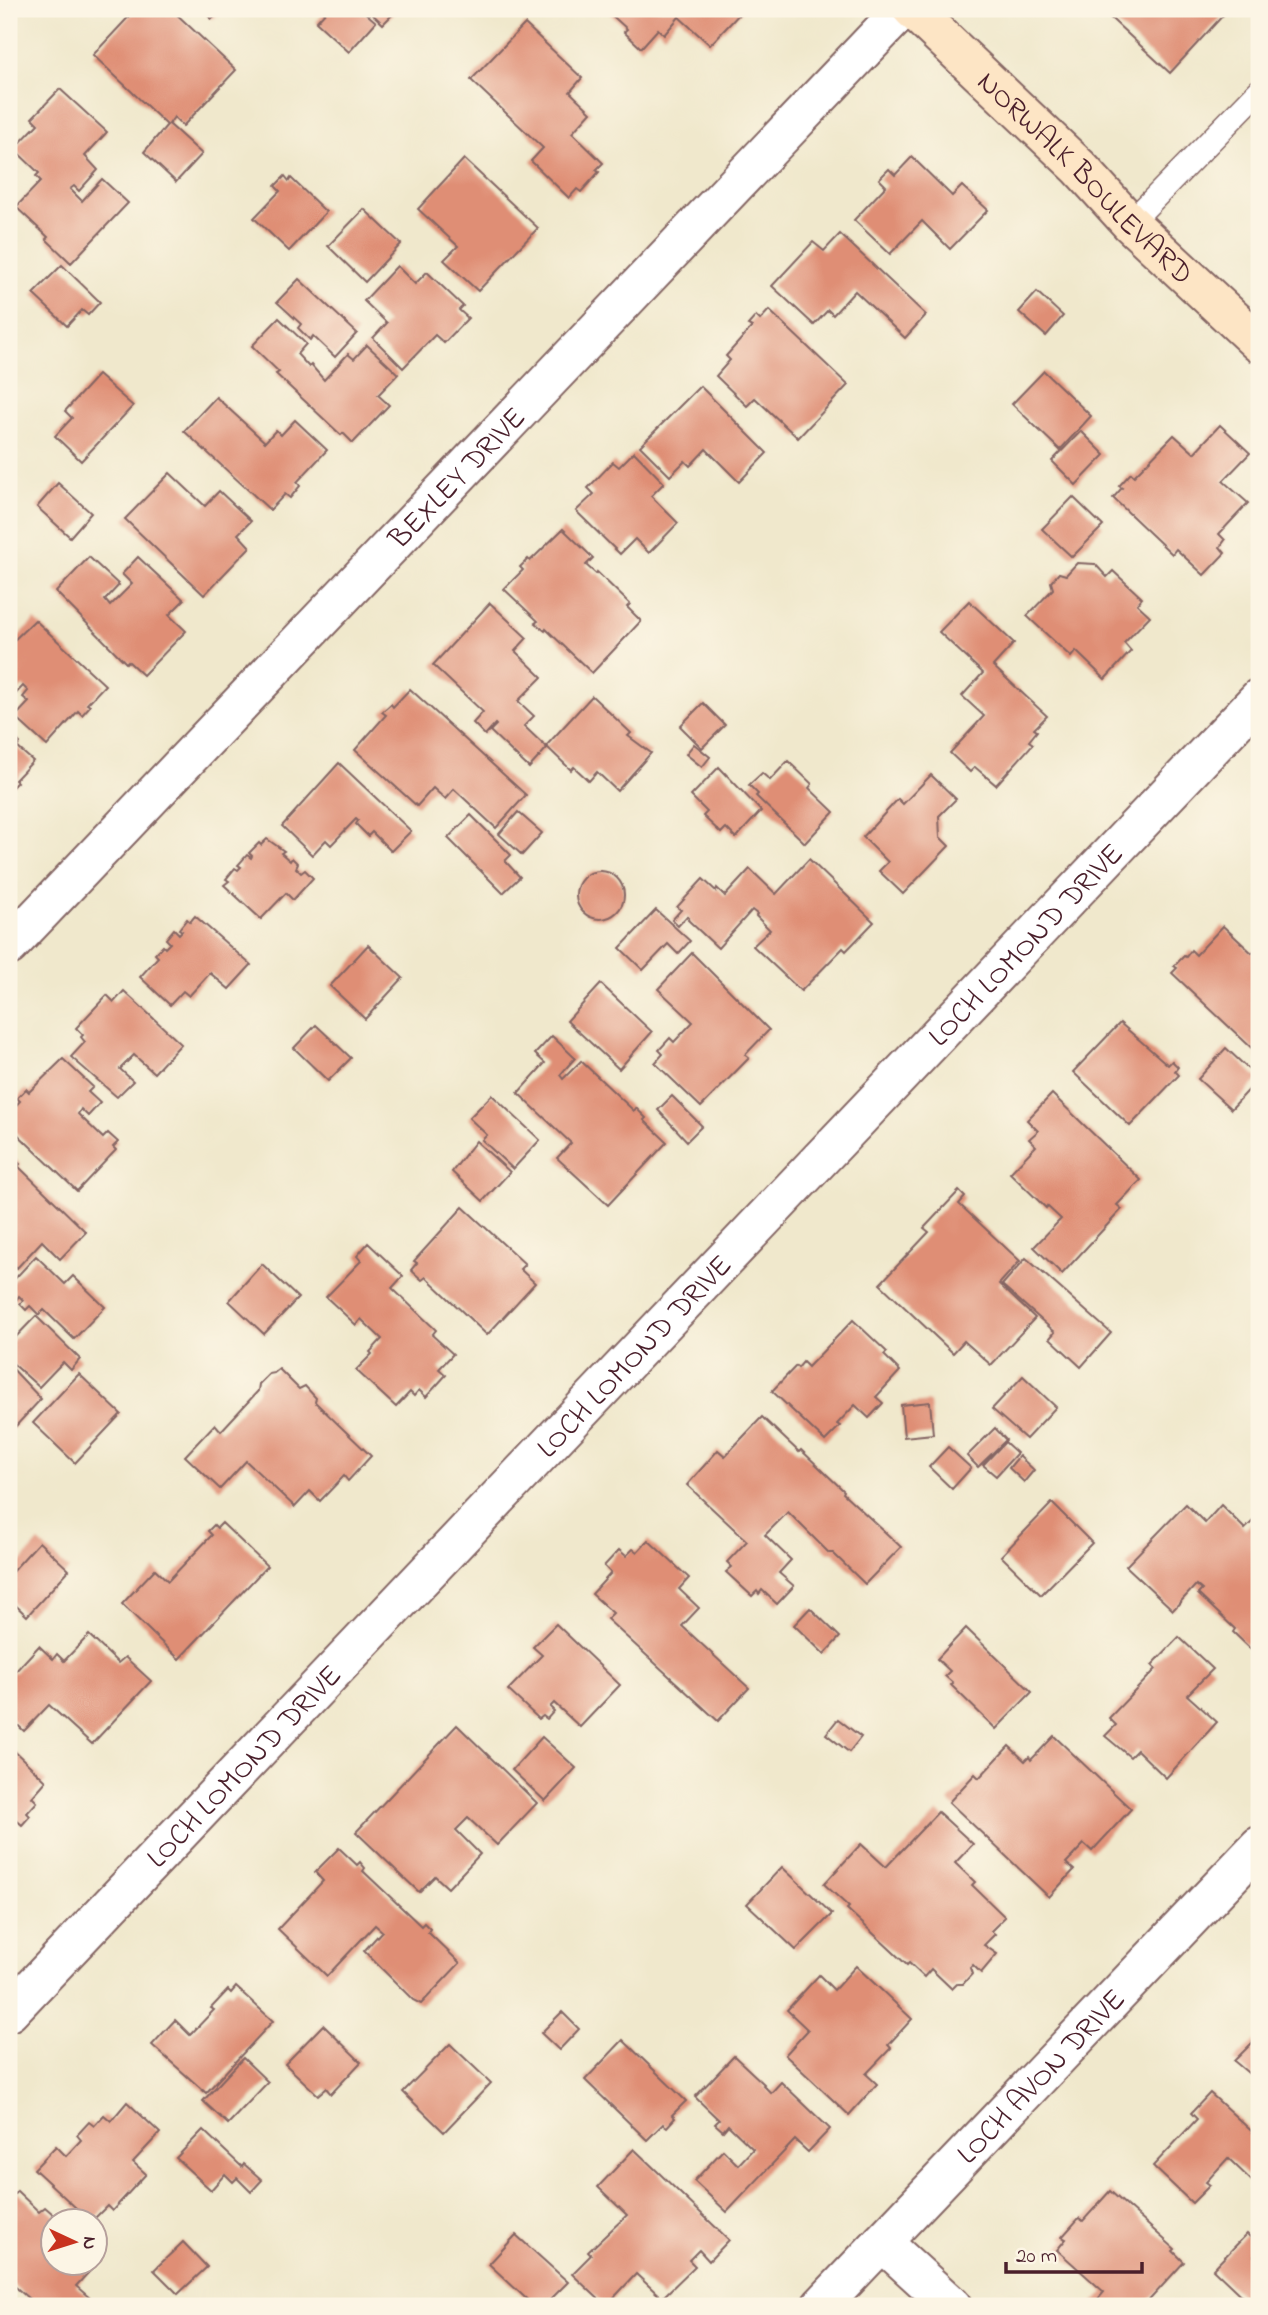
<svg xmlns="http://www.w3.org/2000/svg" width="1268" height="2315" viewBox="0 0 1268 2315" font-family="'Indie Flower',sans-serif">
<style>
.building{fill:#df8e74}
.lines{fill:none;stroke-linecap:round;stroke-linejoin:round}
.lane-casing{stroke:#846563;stroke-width:26}
.street-casing{stroke:#846563;stroke-width:42}
.secondary-casing{stroke:#846563;stroke-width:42}
.lane{stroke:#fff;stroke-width:23}
.street{stroke:#fff;stroke-width:38}
.secondary{stroke:#fde5c5;stroke-width:38}
.labels{text-anchor:middle;stroke-width:5;stroke-linejoin:round;paint-order:stroke}
.street-label{font-size:30px;fill:#4a1f2b;stroke:#fcf5e5}
</style>
<rect width="100%" height="100%" fill="#fcf5e5"/>
<filter id="ink" filterUnits="userSpaceOnUse"><feTurbulence type="fractalNoise" baseFrequency=".0143" numOctaves="2"/><feDisplacementMap in="SourceGraphic" scale="14" xChannelSelector="R" yChannelSelector="G"/><feConvolveMatrix kernelMatrix="1 2 1 2 8 2 1 2 1" color-interpolation-filters="sRGB"/></filter>
<filter id="wash" filterUnits="userSpaceOnUse"><feTurbulence type="fractalNoise" baseFrequency=".00686" numOctaves="4" result="noise"/><feDisplacementMap in="SourceGraphic" scale="28" xChannelSelector="R" yChannelSelector="G"/><feGaussianBlur stdDeviation="1.57" result="paint"/><feColorMatrix in="noise" values="0 0 0 0 0 0 0 0 0 0 0 0 0 0 0 0 0 1.4 0 .05"/><feComposite in="paint" operator="in"/></filter>
<g filter="url(#wash)">
<rect width="100%" height="100%" fill="#f0e8cc"/>
<g id="blocks">
<!-- building -->
<g class="building">
<path d="M136,9H171L236,70L183,126L174,117L169,124L202,154L176,182L144,152L167,125L93,55Z"/>
<path d="M201,9H222L212,19Z"/>
<path d="M328,9H361L376,22L349,52L316,22Z"/>
<path d="M367,9H398L383,24Z"/>
<path d="M605,9H744L710,45L679,17L664,35L658,29L641,48L624,32L627,29Z"/>
<path d="M1101,9H1224L1227,11L1170,73Z"/>
<path d="M525,24L582,78L570,92L591,112L572,133L603,163L596,170L599,172L581,192L577,189L569,198L531,161L543,148L471,80Z"/>
<path d="M60,89L107,132L85,156L98,170L79,191L74,186L70,189L82,201L102,179L128,203L71,263L46,239L48,237L16,207L41,181L36,176L39,173L14,149L38,124L32,118Z"/>
<path d="M912,157L952,196L962,186L988,210L950,249L922,221L890,254L854,220L886,186L879,179L889,169L895,175Z"/>
<path d="M464,159L538,228L478,291L444,260L458,246L418,209Z"/>
<path d="M285,176L289,181L291,178L326,212L289,251L254,218L280,191L275,186Z"/>
<path d="M364,209L401,244L365,282L328,246Z"/>
<path d="M840,234L926,315L905,338L855,291L833,315L828,310L814,325L772,286L813,242L824,251Z"/>
<path d="M62,265L100,302L88,315L82,310L67,326L33,294Z"/>
<path d="M397,266L415,284L427,272L463,306L459,310L468,318L444,343L435,335L403,368L373,338L387,323L364,301Z"/>
<path d="M299,279L357,333L335,357L313,336L310,340L298,328L301,324L277,302Z"/>
<path d="M1037,292L1063,316L1046,336L1019,312Z"/>
<path d="M769,310L848,385L798,438L755,398L747,406L716,376L730,360L726,356L752,327L748,325L756,316L760,320Z"/>
<path d="M279,318L306,344L297,354L309,367L311,365L324,380L348,354L354,359L367,345L398,374L378,395L389,405L353,443L343,433L341,435L276,374L279,372L252,346Z"/>
<path d="M1044,371L1091,416L1060,450L1012,404Z"/>
<path d="M98,375L133,406L81,461L55,436L72,418L65,411Z"/>
<path d="M700,386L767,453L739,482L706,449L690,466L685,461L670,476L640,446Z"/>
<path d="M216,397L265,442L276,430L281,435L295,420L327,450L297,482L300,486L290,498L285,494L270,510L184,431Z"/>
<path d="M1220,425L1250,453L1223,481L1248,503L1219,534L1225,540L1220,547L1225,553L1204,575L1176,549L1172,554L1113,498L1122,488L1119,486L1131,473L1134,476L1174,435L1194,453Z"/>
<path d="M1081,431L1105,455L1076,485L1052,461Z"/>
<path d="M634,452L664,483L651,496L678,523L649,553L635,539L620,554L576,511L594,494L588,488L613,462L619,467Z"/>
<path d="M170,473L205,506L219,491L251,521L238,534L250,547L204,595L125,519Z"/>
<path d="M58,483L91,513L70,537L37,507Z"/>
<path d="M1073,497L1103,526L1072,557L1042,529Z"/>
<path d="M563,529L593,558L586,565L596,574L597,572L630,604L627,607L641,621L592,673L546,629L545,631L535,623L538,621L504,589L523,570L520,567L528,559L530,561Z"/>
<path d="M89,557L119,585L105,600L110,606L132,584L122,574L138,557L184,600L169,615L186,631L143,675L128,661L126,663L56,592Z"/>
<path d="M1077,563L1095,564L1107,577L1113,571L1142,598L1137,604L1150,616L1124,643L1131,651L1105,679L1076,651L1071,657L1027,616L1053,589L1051,582L1059,573L1066,575Z"/>
<path d="M969,601L1014,643L993,666L1047,716L1034,729L1037,731L1029,741L1033,744L996,785L975,767L970,772L950,753L984,716L962,696L983,673L939,632Z"/>
<path d="M490,603L527,638L515,651L542,677L518,701L534,716L524,726L547,748L529,768L490,731L496,725L495,724L485,735L473,723L483,712L433,665Z"/>
<path d="M35,620L105,685L87,704L90,706L82,715L78,711L47,746L15,717L29,702L23,697L28,691L23,686L9,701V645Z"/>
<path d="M410,689L526,795L496,828L454,789L445,799L433,788L417,806L355,750L386,715L382,712L391,704L393,707Z"/>
<path d="M592,696L631,733L628,736L651,753L617,791L597,772L589,781L574,767L571,770L546,746Z"/>
<path d="M703,703L725,725L702,748L680,726Z"/>
<path d="M9,737L11,739L14,737L20,743L17,747L33,761L15,780L17,782L9,790Z"/>
<path d="M694,744L710,757L702,767L686,754Z"/>
<path d="M788,761L812,784L809,788L834,812L805,843L756,796L758,794L749,785L762,773L770,780Z"/>
<path d="M339,763L411,831L391,851L372,832L368,836L356,824L358,821L356,819L331,845L326,840L312,855L282,826Z"/>
<path d="M719,767L761,811L736,838L726,828L721,833L703,816L707,812L691,796Z"/>
<path d="M931,775L956,799L939,816L940,837L949,846L903,894L879,871L888,862L863,837L898,799L903,804Z"/>
<path d="M518,812L542,833L522,855L499,834Z"/>
<path d="M471,815L511,855L505,861L520,877L503,893L448,838Z"/>
<path d="M267,839L284,851L281,853L290,861L292,858L298,864L296,868L301,873L305,870L313,878L293,900L286,893L261,919L224,885L229,881L226,879L235,868L238,870L241,867L238,865L247,855L251,858L252,856L249,853L259,843L261,845Z"/>
<path d="M809,859L874,922L846,951L843,948L801,991L753,946L770,930L756,916L757,914L752,910L718,948L688,920L689,918L687,916L678,926L672,920L681,910L677,907L703,879L716,891L717,888L725,896L750,869L776,894Z"/>
<circle cx="600" cy="895" r="24"/>
<path d="M656,910L690,941L678,954L668,944L643,970L620,948Z"/>
<path d="M195,916L251,965L229,989L210,973L189,996L183,991L170,1005L140,977L158,957L155,954L163,946L165,948L170,943L166,939L174,929L179,934L182,931L179,929L187,919L190,922Z"/>
<path d="M1223,926L1252,953L1258,947L1259,948V988L1254,994L1259,999V1059L1256,1056L1258,1054L1172,973L1177,968L1174,966L1184,956L1186,957L1191,950L1196,955Z"/>
<path d="M368,945L403,978L365,1019L330,986Z"/>
<path d="M692,953L769,1030L745,1055L749,1058L701,1107L655,1063L663,1054L659,1050L670,1038L674,1042L693,1022L658,989Z"/>
<path d="M601,984L652,1032L619,1069L567,1021Z"/>
<path d="M124,991L181,1044L154,1073L134,1055L120,1069L133,1081L117,1097L71,1057L85,1042L81,1037L83,1035L76,1028L107,995L114,1002Z"/>
<path d="M1120,1023L1168,1065L1172,1061L1178,1067L1175,1071L1179,1075L1130,1126L1073,1072Z"/>
<path d="M316,1025L351,1058L328,1081L294,1048Z"/>
<path d="M552,1036L575,1058L560,1075L563,1079L581,1061L634,1111L636,1108L646,1118L644,1120L667,1142L608,1205L557,1158L571,1143L518,1093L545,1063L535,1054Z"/>
<path d="M1226,1048L1259,1079L1231,1109L1198,1079Z"/>
<path d="M63,1059L93,1087L88,1092L100,1103L88,1116L81,1109L78,1114L103,1138L108,1133L118,1142L113,1147L116,1150L77,1191L9,1126V1113L20,1101L17,1098L26,1089L29,1092Z"/>
<path d="M1052,1094L1141,1180L1117,1205L1122,1209L1062,1274L1034,1247L1061,1219L1047,1206L1046,1208L1010,1173L1036,1146L1029,1139L1038,1131L1027,1120Z"/>
<path d="M492,1095L540,1140L513,1169L482,1140L487,1135L469,1118Z"/>
<path d="M672,1096L702,1126L687,1141L658,1110Z"/>
<path d="M476,1141L510,1172L483,1201L452,1172Z"/>
<path d="M9,1154L20,1164L18,1166L86,1232L60,1259L42,1241L17,1268L9,1260Z"/>
<path d="M959,1191L965,1197L959,1204L1020,1261L999,1284L1035,1318L991,1365L964,1341L953,1353L880,1284L929,1232L924,1228Z"/>
<path d="M463,1207L525,1264L520,1269L535,1283L487,1335L426,1277L422,1280L411,1270L417,1263L414,1261Z"/>
<path d="M368,1243L403,1276L392,1288L436,1330L432,1335L453,1354L439,1369L446,1375L426,1397L419,1390L414,1396L410,1392L396,1407L356,1370L372,1354L370,1352L382,1339L361,1319L356,1325L326,1297L361,1261L357,1256Z"/>
<path d="M36,1256L65,1284L73,1276L105,1307L74,1339L44,1310L39,1315L30,1306L26,1310L20,1304L23,1300L19,1296L16,1300L10,1294L14,1291L9,1285Z"/>
<path d="M1026,1258L1111,1333L1081,1367L1050,1338L1055,1332L1002,1285Z"/>
<path d="M262,1264L298,1298L264,1334L229,1301Z"/>
<path d="M36,1316L80,1359L71,1370L63,1362L39,1387L9,1360V1344Z"/>
<path d="M853,1320L887,1352L884,1355L900,1371L876,1397L883,1403L869,1418L855,1405L837,1424L840,1426L825,1441L772,1391L796,1366L798,1368L803,1362L808,1367Z"/>
<path d="M9,1365L41,1399L13,1429L9,1425Z"/>
<path d="M279,1369L299,1389L305,1386L316,1398L315,1402L371,1456L348,1481L344,1476L320,1501L310,1491L295,1507L246,1461L220,1489L185,1456L215,1424L221,1431L258,1391L259,1384L269,1374L274,1373Z"/>
<path d="M79,1374L121,1414L75,1463L33,1423Z"/>
<path d="M1023,1376L1056,1407L1026,1439L992,1409Z"/>
<path d="M930,1402L933,1434L904,1437L901,1405Z"/>
<path d="M762,1417L799,1452L801,1450L844,1491L843,1493L901,1547L865,1584L833,1553H829L788,1512L765,1535L791,1560L779,1573L794,1586L777,1604L762,1590L759,1594L757,1591L752,1596L726,1572L732,1567L727,1562L747,1541L687,1485L718,1450L725,1456Z"/>
<path d="M995,1428L1006,1440L978,1467L967,1456Z"/>
<path d="M1005,1442L1017,1453L996,1476L983,1465Z"/>
<path d="M948,1447L971,1468L952,1489L929,1467Z"/>
<path d="M1019,1456L1034,1470L1024,1482L1009,1468Z"/>
<path d="M1052,1503L1092,1543L1041,1595L1001,1556Z"/>
<path d="M1186,1504L1205,1523L1221,1505L1245,1529L1255,1519L1259,1523V1657L1233,1632L1235,1629L1198,1594L1202,1590L1196,1585L1173,1610L1126,1566Z"/>
<path d="M222,1523L267,1566L179,1659L122,1604L155,1569L168,1581L212,1535L208,1531L214,1525L217,1528Z"/>
<path d="M648,1540L689,1578L679,1589L699,1608L682,1626L749,1688L718,1721L607,1619L613,1613L592,1594L611,1573L604,1566L619,1550L626,1556L633,1549L637,1552Z"/>
<path d="M39,1542L69,1570L27,1616L9,1599V1575Z"/>
<path d="M810,1608L840,1637L824,1654L794,1625Z"/>
<path d="M556,1624L620,1685L580,1727L554,1703L550,1707L554,1711L547,1719L543,1716L539,1719L508,1690L542,1655L533,1647Z"/>
<path d="M966,1628L1032,1692L996,1729L951,1685L953,1683L945,1676L950,1671L937,1659Z"/>
<path d="M89,1635L118,1663L125,1657L151,1681L92,1744L49,1705L24,1731L9,1717V1670L10,1669L14,1673L39,1646L53,1659L57,1654L64,1661Z"/>
<path d="M1179,1637L1213,1669L1187,1695L1217,1722L1166,1778L1137,1750L1130,1757L1105,1736L1116,1725L1109,1718L1156,1669L1152,1665Z"/>
<path d="M838,1719L861,1737L849,1752L826,1734Z"/>
<path d="M457,1725L537,1803L497,1845L468,1818L456,1830L480,1854L448,1888L435,1876L419,1892L356,1832Z"/>
<path d="M1054,1736L1131,1809L1092,1851L1084,1844L1066,1863L1074,1870L1049,1897L949,1802L975,1774L979,1778L1009,1746L1025,1761L1029,1757L1031,1760Z"/>
<path d="M542,1737L576,1768L545,1801L512,1770Z"/>
<path d="M9,1746L46,1781L32,1797L37,1802L27,1813L30,1816L22,1825L13,1817L9,1822Z"/>
<path d="M938,1812L973,1844L955,1863L975,1882L972,1885L1005,1917L991,1931L995,1934L984,1945L997,1954L981,1973L973,1965L970,1968L972,1974L963,1984H957L952,1989L931,1969L924,1977L909,1963L907,1965L847,1909L849,1907L824,1884L861,1844L886,1867Z"/>
<path d="M339,1848L357,1865L360,1862L365,1868L363,1871L421,1926L424,1923L430,1929L428,1932L460,1963L421,2004L413,2000L364,1951L382,1931L375,1925L327,1976L278,1929L323,1881L315,1872Z"/>
<path d="M782,1867L832,1914L796,1950L747,1904Z"/>
<path d="M856,1966L912,2019L888,2045L891,2048L866,2074L877,2084L849,2115L785,2055L808,2030L787,2010L819,1975L834,1990Z"/>
<path d="M236,1987L273,2021L206,2093L152,2045L175,2020L190,2035L214,2010L211,2008L228,1990L231,1993Z"/>
<path d="M562,2012L579,2029L559,2050L541,2033Z"/>
<path d="M323,2025L361,2062L331,2094L326,2088L318,2095L285,2064Z"/>
<path d="M1257,2038L1259,2039V2082L1234,2061Z"/>
<path d="M623,2040L686,2101L672,2115L675,2118L667,2127L663,2124L647,2140L585,2080Z"/>
<path d="M450,2044L491,2083L444,2132L403,2092Z"/>
<path d="M734,2056L764,2084L763,2085L771,2093L781,2082L830,2129L808,2152L795,2140L727,2212L694,2181L723,2150L738,2165L753,2149L728,2125L723,2131L715,2124L719,2120L695,2097Z"/>
<path d="M243,2058L268,2082L228,2124L203,2101Z"/>
<path d="M1210,2093L1259,2138V2188L1228,2158L1206,2182L1210,2185L1192,2203L1153,2166L1197,2119L1191,2113Z"/>
<path d="M127,2102L160,2133L133,2162L146,2174L112,2211L107,2206L93,2220H89L34,2169L56,2146L66,2156L81,2140L77,2135L89,2122L94,2126L104,2115L111,2121Z"/>
<path d="M203,2130L242,2167L244,2164L262,2180L251,2192L237,2178L233,2182L225,2174L211,2190L176,2158Z"/>
<path d="M634,2149L729,2240L709,2261L699,2250L689,2260L695,2266L662,2298L636,2274L606,2306L572,2274L591,2255L588,2252L627,2215L598,2187Z"/>
<path d="M17,2191L39,2212L45,2207L60,2220H52V2263H94V2253L101,2259L76,2286L91,2299L84,2306H37L11,2283L9,2286V2200Z"/>
<path d="M1110,2191L1175,2249L1173,2251L1184,2262L1144,2306H1092L1104,2292L1057,2250L1066,2239L1062,2237L1079,2218L1083,2221Z"/>
<path d="M1247,2234L1259,2245V2250L1254,2256L1259,2262V2306H1252L1213,2269Z"/>
<path d="M516,2235L568,2282L544,2306H534L489,2264Z"/>
<path d="M183,2242L207,2267L178,2294L154,2270Z"/>
</g>
</g>
</g>
<g filter="url(#ink)">
<use href="#blocks" fill-opacity="0" stroke="#846563" stroke-width="2"/>
<g class="lines">
<!-- lane casing -->
<g class="lane-casing">
<path id="lane" d="M1130,223L1259,91"/>
</g>
<!-- street casing -->
<g class="street-casing">
<g id="street">
<path id="s1" d="M9,946L903,9"/>
<path id="s2" d="M9,2012L1259,698"/>
<path d="M882,2242L952,2306"/>
<path id="s3" d="M821,2306L1259,1846"/>
</g>
</g>
<!-- secondary casing -->
<g class="secondary-casing">
<g id="secondary">
<path id="s4" d="M912,9L1080,168L1130,223L1259,343"/>
</g>
</g>
<!-- lane -->
<use href="#lane" class="lane"/>
<!-- street -->
<use href="#street" class="street"/>
<!-- secondary -->
<use href="#secondary" class="secondary"/>
</g>
</g>
<g class="labels">
<!-- street labels -->
<g class="street-label">
<text dy="10" stroke="none"><textPath href="#s4" startOffset="242">NORWALK BOULEVARD</textPath></text>
<text dy="10" stroke="none"><textPath href="#s1" startOffset="648">BEXLEY DRIVE</textPath></text>
<text dy="10" stroke="none"><textPath href="#s2" startOffset="1474">LOCH LOMOND DRIVE</textPath></text>
<text dy="10" stroke="none"><textPath href="#s2" startOffset="906">LOCH LOMOND DRIVE</textPath></text>
<text dy="10" stroke="none"><textPath href="#s2" startOffset="340">LOCH LOMOND DRIVE</textPath></text>
<text dy="10" stroke="none"><textPath href="#s3" startOffset="318">LOCH AVON DRIVE</textPath></text>
</g>
</g>
<!-- margin -->
<rect width="1268" height="2315" fill="none" stroke="#fcf5e5" stroke-width="35"/>
<!-- north arrow -->
<g transform="translate(74 2242) rotate(94)"><circle r="33" fill="#fcf5e5" stroke="#b59f9b" stroke-width="2"/>
<path d="M0-5L12 26L0 18L-12 26Z" fill="#c8321e"/>
<text y="-10" font-size="19" font-weight="bold" text-anchor="middle" fill="#4a1f2b">N</text>
</g>
<!-- scale -->
<path d="M1006 2262v10h136v-10" fill="none" stroke="#4a1f2b" stroke-width="3.5"/>
<text x="1016" y="2262" font-size="21" fill="#4a1f2b" stroke="#fcf5e5" stroke-width="5" paint-order="stroke">20 m</text>
</svg>
